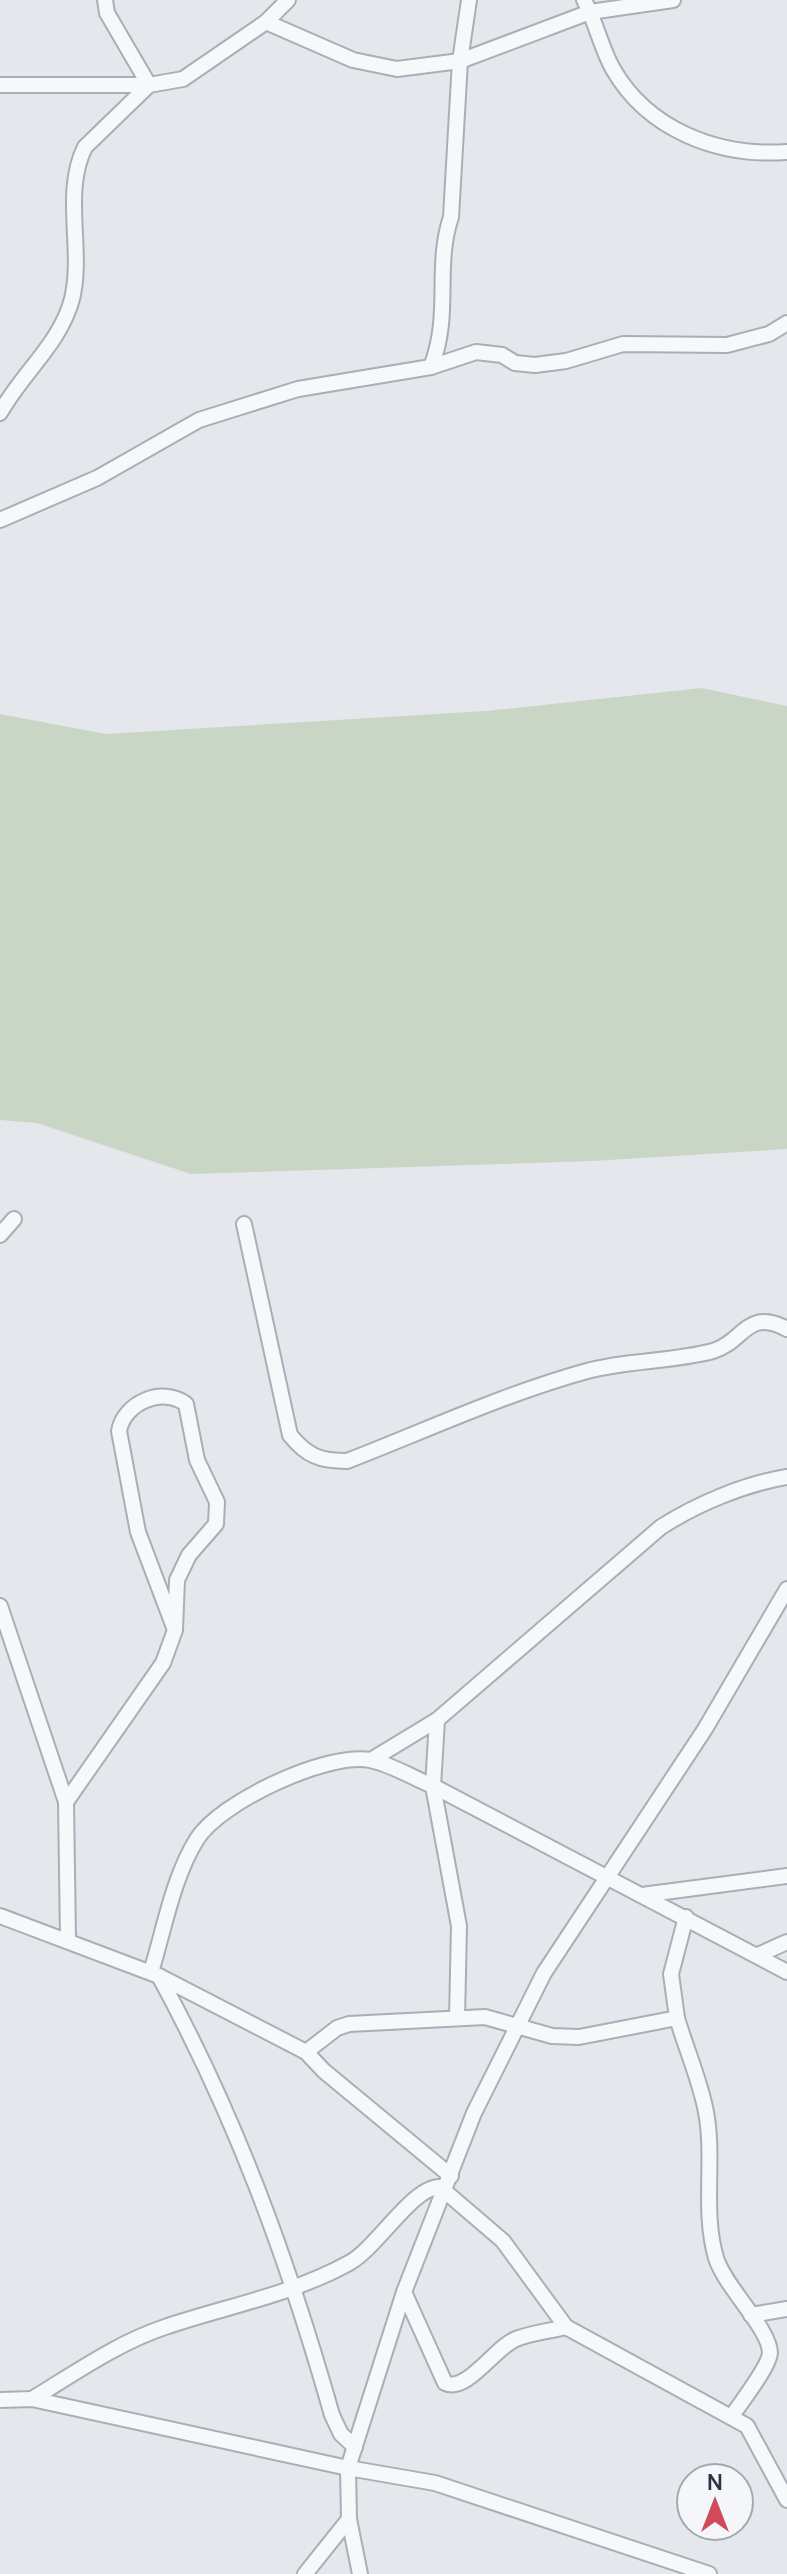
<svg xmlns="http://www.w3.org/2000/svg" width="787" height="2574" viewBox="0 0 787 2574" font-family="Manrope,sans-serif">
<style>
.green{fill:#c9d6c5}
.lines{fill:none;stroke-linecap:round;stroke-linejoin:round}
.street-casing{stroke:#a9aeb7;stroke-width:18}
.street{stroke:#f7f8fa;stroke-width:14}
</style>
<rect width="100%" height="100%" fill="#e4e7ec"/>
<!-- green -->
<path class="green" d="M702,688L787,706V1149L592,1161L191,1174L37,1123L0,1120V714L106,734L486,711Z"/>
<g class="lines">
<!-- street casing -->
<g class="street-casing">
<g id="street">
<path d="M584,0C596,22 601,48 613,69C648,130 718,157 787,152"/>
<path d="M266,22L353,60L397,69L460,61L590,12L673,0"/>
<path d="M0,85H149L183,79L266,22L288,0"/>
<path d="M431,367L476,352L502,355L515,363L535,365L566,361L623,344L727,345L769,334L787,323"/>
<path d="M0,413C22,373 60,344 72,299C84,249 62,193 85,147L149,85L107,13L105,0"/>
<path d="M0,520L97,478L199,420L298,389L431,367C452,313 434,268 451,217L460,61L469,0"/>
<path d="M244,1224L290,1435C307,1456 320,1461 347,1461C427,1430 504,1394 587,1371C627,1360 672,1362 713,1351C744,1342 747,1307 787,1329"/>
<path d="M0,1235L14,1219"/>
<path d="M0,1606L66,1802L68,1939"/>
<path d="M437,1720L433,1786L459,1926L457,2018"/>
<path d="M371,1760L437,1720L661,1527C697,1504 744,1484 787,1477"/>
<path d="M66,1802L163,1663L175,1630L177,1580L189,1555L216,1524L217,1502L197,1460L186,1404C162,1386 124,1403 119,1431L138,1532L175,1630"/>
<path d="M642,1895L787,1876"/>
<path d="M0,1916L159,1976L306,2052L324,2071L451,2176"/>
<path d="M758,1955L787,1942"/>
<path d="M151,1972C164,1930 173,1877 197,1839C220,1802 327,1752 370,1760C391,1764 413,1778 433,1786L787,1972"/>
<path d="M159,1976C236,2117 288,2260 332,2415L341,2434L355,2447"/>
<path d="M677,2018C686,2049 700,2080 706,2112C715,2160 702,2210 716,2258C725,2287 770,2329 770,2353C769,2367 741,2402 732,2416"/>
<path d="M306,2052L337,2028L349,2024L485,2017L552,2036L579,2037L677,2018L671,1974L686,1917"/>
<path d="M404,2292L445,2383C467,2393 495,2347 516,2339C531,2333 550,2331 566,2327"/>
<path d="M751,2315L787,2309"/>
<path d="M32,2399C75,2373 117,2343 165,2327C227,2306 291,2295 349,2263C377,2248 413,2186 440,2187L503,2241L566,2327L747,2426L787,2500"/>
<path d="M0,2400L32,2399L348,2468L435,2483L709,2574"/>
<path d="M305,2574L349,2519"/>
<path d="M360,2574L349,2519L348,2468L404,2292L474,2113L544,1973L705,1729L787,1589"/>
</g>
</g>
<!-- street -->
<use href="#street" class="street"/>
</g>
<!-- north arrow -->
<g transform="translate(715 2502)"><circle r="38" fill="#f4f6f9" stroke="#a4a8b1" stroke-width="2"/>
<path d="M0-6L14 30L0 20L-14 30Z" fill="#d1495b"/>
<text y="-12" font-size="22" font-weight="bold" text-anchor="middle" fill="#2b3445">N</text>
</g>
</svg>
